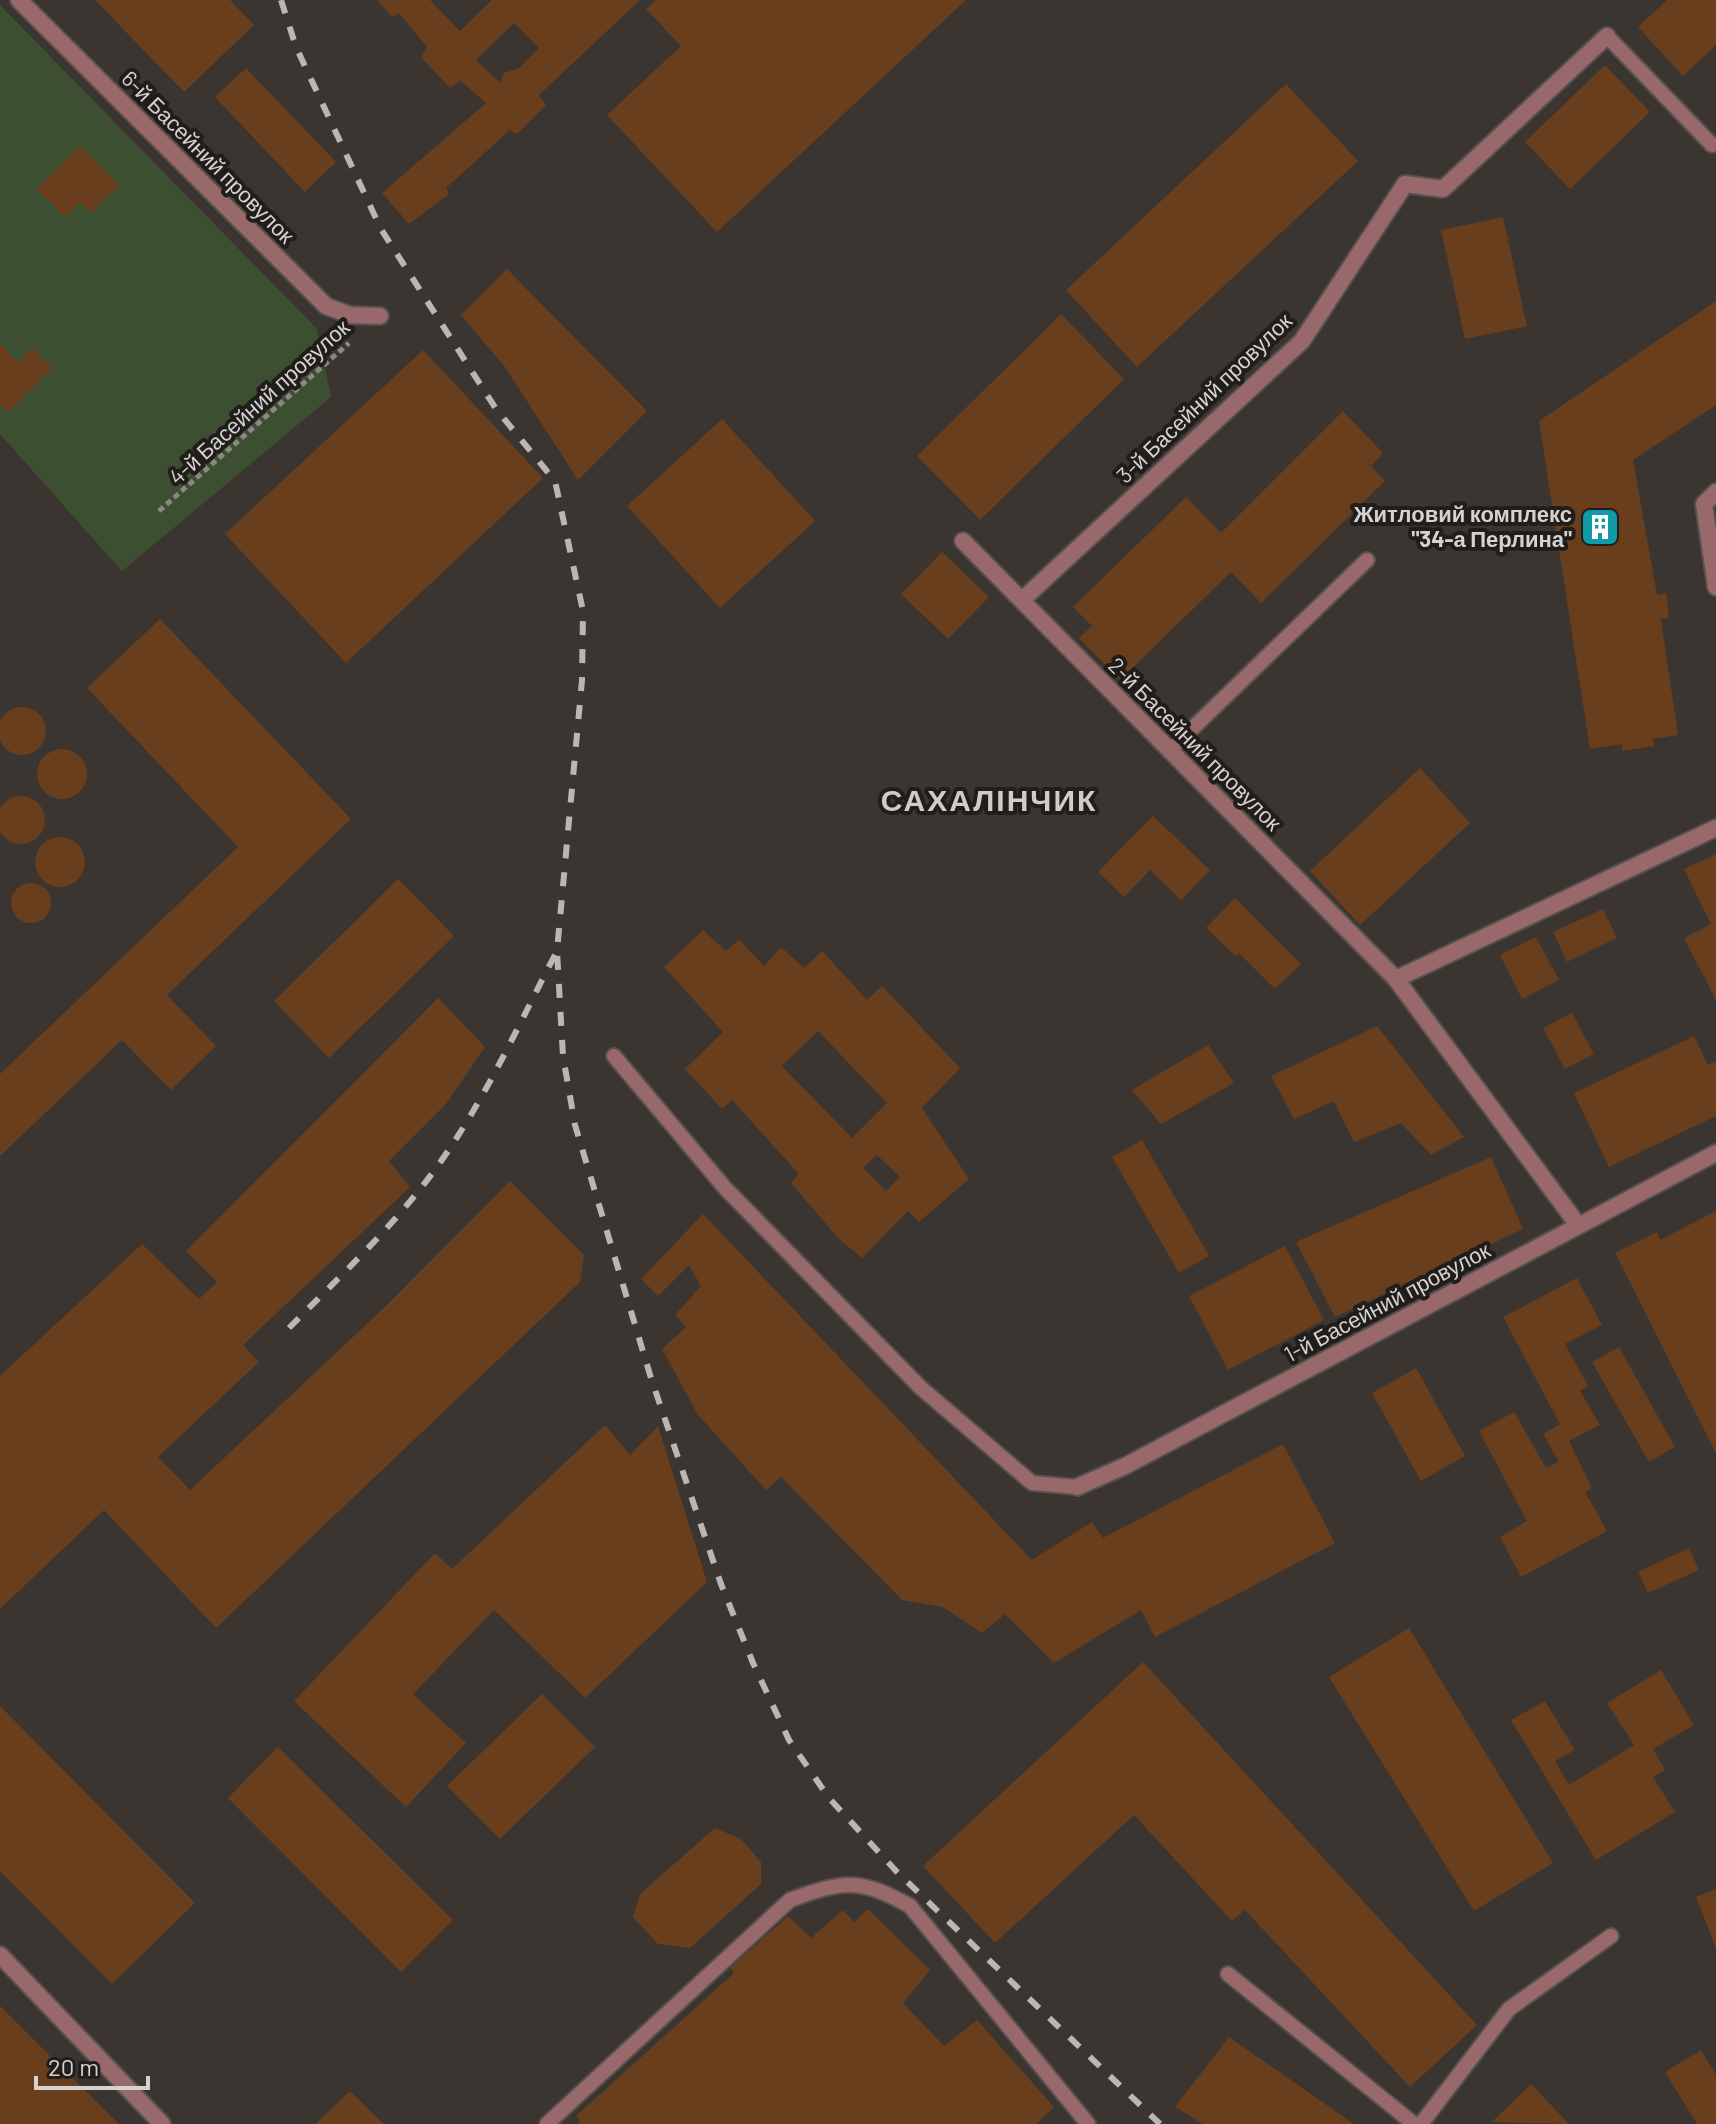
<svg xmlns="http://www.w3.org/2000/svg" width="1716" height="2124" viewBox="0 0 1716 2124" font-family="Barlow,sans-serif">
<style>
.green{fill:#3d4f31}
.building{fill:#683e1d;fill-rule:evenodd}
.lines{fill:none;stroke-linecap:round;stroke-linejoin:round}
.lane-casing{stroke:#57514e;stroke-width:18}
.street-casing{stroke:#57514e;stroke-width:20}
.path{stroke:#8c8784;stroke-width:5;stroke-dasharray:6 4;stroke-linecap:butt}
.lane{stroke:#98686b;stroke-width:14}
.street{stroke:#98686b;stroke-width:16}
.rail{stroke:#bbb6b4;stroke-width:6;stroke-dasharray:14 14;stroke-linecap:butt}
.labels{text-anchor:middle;stroke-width:8;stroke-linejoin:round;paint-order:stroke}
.street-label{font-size:22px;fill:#d6d2d0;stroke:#201d1b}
.poi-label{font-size:22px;font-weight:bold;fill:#d6d2d0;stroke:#201d1b;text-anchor:end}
.district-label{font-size:30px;font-weight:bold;letter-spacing:2px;fill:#d2cbc6;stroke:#201d1b}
</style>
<rect width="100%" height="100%" fill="#3b3531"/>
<!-- green -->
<path class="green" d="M0,5L317,329L331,397L122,571L0,434Z"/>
<!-- building -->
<g class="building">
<path d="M95,0H230L254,25L184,92Z"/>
<path d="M377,0H430L460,31L492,0H640L539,95L546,105L517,134L510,130L446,188L449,194L409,224L382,193L486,103L461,81L450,88L421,57L427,47L399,13L392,17ZM514,23L539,48L519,68L504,73L500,83L476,60Z"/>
<path d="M656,0H966L717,232L607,115L681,46L646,9Z"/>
<path d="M1667,0H1716V45L1683,76L1638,27Z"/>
<path d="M1605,65L1650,112L1570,189L1525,142Z"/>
<path d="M246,68L336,162L305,192L215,97Z"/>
<path d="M1286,84L1358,161L1137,367L1066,290Z"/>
<path d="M80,146L119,185L91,213L80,202L65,217L37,189Z"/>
<path d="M1503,217L1527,326L1465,339L1441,230Z"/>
<path d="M507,269L647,411L578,480L505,367L461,315Z"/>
<path d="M1716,301V405L1633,460L1657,595L1666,593L1669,618L1661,619L1678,735L1653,739L1654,746L1622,751V744L1590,749L1539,421Z"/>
<path d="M1061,314L1124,379L980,520L917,456Z"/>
<path d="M0,344L18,362L32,348L52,368L9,412L0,404Z"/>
<path d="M423,350L543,478L346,663L225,534Z"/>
<path d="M1343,411L1383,453L1371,466L1385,481L1261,603L1231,572L1120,680L1079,638L1092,626L1073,607L1186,497L1221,533Z"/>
<path d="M722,419L815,521L720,608L627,506Z"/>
<path d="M942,552L989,597L948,639L901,594Z"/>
<path d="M160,619L351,819L167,995L216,1046L171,1090L122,1040L0,1156V1074L238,847L87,688Z"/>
<circle cx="22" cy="731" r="24"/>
<circle cx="62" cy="774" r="25"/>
<path d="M1420,768L1470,823L1360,925L1310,871Z"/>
<circle cx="21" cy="820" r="24"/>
<path d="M1153,816L1210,870L1181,900L1150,870L1124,897L1098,872Z"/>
<circle cx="60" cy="862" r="25"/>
<path d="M1716,854V1000L1684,938L1711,924L1684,869Z"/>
<path d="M398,879L454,936L329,1058L274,1001Z"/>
<circle cx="31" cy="903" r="20"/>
<path d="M1235,898L1301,964L1275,989L1239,953L1235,956L1206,928Z"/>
<path d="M1603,909L1617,938L1567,962L1553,932Z"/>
<path d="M703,930L726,951L739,940L764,966L781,947L804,968L822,951L867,1000L882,986L960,1068L922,1108L969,1179L919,1222L908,1211L862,1258L839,1239L791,1183L799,1174L732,1100L722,1109L685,1069L723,1032L664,967ZM818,1031L887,1103L852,1138L782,1066ZM877,1155L900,1177L886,1191L863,1168Z"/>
<path d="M1536,937L1559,980L1522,999L1500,955Z"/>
<path d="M438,998L485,1047L446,1104L389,1161L410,1187L243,1345L259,1362L158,1457L190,1490L387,1305L510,1181L584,1255L580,1282L216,1628L104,1510L0,1609V1376L142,1244L199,1299L217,1282L186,1251Z"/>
<path d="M1572,1013L1594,1054L1565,1069L1543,1028Z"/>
<path d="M1377,1026L1464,1137L1431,1155L1401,1123L1354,1142L1334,1101L1294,1119L1271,1076Z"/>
<path d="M1694,1036L1708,1065L1716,1061V1116L1609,1167L1574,1093Z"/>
<path d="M1208,1045L1234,1083L1161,1124L1132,1090Z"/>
<path d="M1142,1140L1209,1256L1179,1273L1112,1157Z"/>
<path d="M1491,1157L1523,1229L1335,1317L1296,1242Z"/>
<path d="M1716,1211V1453L1615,1253L1657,1232L1660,1240Z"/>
<path d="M703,1214L1032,1560L1092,1522L1103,1538L1283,1444L1335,1543L1155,1637L1141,1610L1054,1663L1005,1614L982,1633L943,1607L902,1600L781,1477L766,1490L698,1415L662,1349L686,1327L675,1315L701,1286L689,1265L658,1296L641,1279Z"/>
<path d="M1285,1246L1324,1320L1228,1370L1189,1296Z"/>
<path d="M1577,1278L1602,1325L1565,1344L1588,1386L1580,1391L1600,1425L1569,1441L1592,1488L1585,1492L1607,1531L1521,1577L1500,1537L1527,1521L1479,1431L1514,1412L1546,1468L1559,1462L1543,1434L1560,1424L1503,1317Z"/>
<path d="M1619,1347L1675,1447L1649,1462L1592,1362Z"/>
<path d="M1416,1368L1465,1456L1421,1481L1372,1393Z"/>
<path d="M605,1425L630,1455L658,1426L707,1582L585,1698L494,1610L413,1694L466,1743L406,1807L294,1701L435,1553L452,1569Z"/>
<path d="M1689,1548L1699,1570L1648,1593L1638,1572Z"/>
<path d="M1409,1628L1553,1863L1474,1911L1329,1677Z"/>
<path d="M1143,1662L1477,2025L1410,2087L1245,1910L1232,1921L1134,1815L995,1943L923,1866Z"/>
<path d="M1661,1670L1694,1725L1653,1749L1665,1770L1653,1777L1675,1812L1596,1860L1511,1720L1545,1701L1575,1750L1555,1761L1569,1785L1634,1745L1607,1703Z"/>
<path d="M542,1694L595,1747L500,1839L447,1786Z"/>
<path d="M0,1706L195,1903L112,1984L0,1871Z"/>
<path d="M278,1747L453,1920L401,1972L228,1798Z"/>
<path d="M715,1828L741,1839L761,1862V1884L690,1948L658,1944L633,1917L640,1894Z"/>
<path d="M1716,1889V1948L1696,1897Z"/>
<path d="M868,1909L930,1970L903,2003L944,2046L977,2020L1054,2107L1036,2124H578L580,2121L576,2116L734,1973L730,1968L788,1916L811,1938L843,1910L854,1922Z"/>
<path d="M0,2006L29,2035L119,2124H0Z"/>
<path d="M1229,2037L1354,2124H1203L1175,2107Z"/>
<path d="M1701,2050L1716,2075V2124H1697L1665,2072Z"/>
<path d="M1531,2084L1569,2124L1492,2122Z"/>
<path d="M350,2091L384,2124H315Z"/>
</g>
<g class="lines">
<!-- lane casing -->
<g class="lane-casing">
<g id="lane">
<path d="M1607,36L1712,145"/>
<path d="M1170,750L1367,560"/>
<path d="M614,1056L725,1188L921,1388L1032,1483L1077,1487"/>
<path d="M1228,1974L1414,2124"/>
<path d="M547,2124L790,1900C845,1880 859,1878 910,1906L1088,2124"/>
<path d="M1421,2124L1509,2009L1611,1936"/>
</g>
</g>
<!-- street casing -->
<g class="street-casing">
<g id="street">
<path d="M19,0L326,306L350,315L380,316"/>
<path d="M1716,492L1704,504L1716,587"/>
<path d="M963,541L1396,979L1578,1225"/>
<path d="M1022,600L1302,341L1405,184L1443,189L1607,36"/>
<path d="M1396,979L1716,828"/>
<path d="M1077,1487L1125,1466L1716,1153"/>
<path d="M0,1955L162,2124"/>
</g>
</g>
<!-- path -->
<path class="path" d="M159,511L349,343"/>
<!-- lane -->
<use href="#lane" class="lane"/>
<!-- street -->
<use href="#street" class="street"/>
<!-- rail -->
<g class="rail">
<path d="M281,0L296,47L381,229L496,409L555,481L583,611L582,680L557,951L563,1056L575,1125L651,1378L721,1584L753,1663L789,1740L829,1798L897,1872L1160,2124"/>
<path d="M289,1328C344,1272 404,1217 448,1151C490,1089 521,1020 556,953"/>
</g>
</g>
<!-- icons -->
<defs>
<g id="building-square" transform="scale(2)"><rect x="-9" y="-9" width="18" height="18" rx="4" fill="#0f9aa8" stroke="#201d1b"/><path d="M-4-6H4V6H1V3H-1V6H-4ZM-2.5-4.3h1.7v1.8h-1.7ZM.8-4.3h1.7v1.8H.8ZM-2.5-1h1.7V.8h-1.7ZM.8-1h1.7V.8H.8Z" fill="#fff"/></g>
</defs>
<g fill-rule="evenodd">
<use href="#building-square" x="1600" y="527"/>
</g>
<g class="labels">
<!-- street labels -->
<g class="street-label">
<text transform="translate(208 157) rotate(45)" y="8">6-й Басейний провулок</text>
<text transform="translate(1204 398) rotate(-44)" y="8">3-й Басейний провулок</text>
<text transform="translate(259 402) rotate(-42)" y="8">4-й Басейний провулок</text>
<text transform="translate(1195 744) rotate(45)" y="8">2-й Басейний провулок</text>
<text transform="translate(1387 1302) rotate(-28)" y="8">1-й Басейний провулок</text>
</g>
<!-- poi labels -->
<g class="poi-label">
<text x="1572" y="522">Житловий комплекс<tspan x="1572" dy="25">"34-а Перлина"</tspan></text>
</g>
<!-- district labels -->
<g class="district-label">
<text x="989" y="811">САХАЛІНЧИК</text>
</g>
</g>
<!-- scale -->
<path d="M36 2076v12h112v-12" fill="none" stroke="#d6d2d0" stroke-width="4"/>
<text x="48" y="2076" font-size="24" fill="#d6d2d0" stroke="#201d1b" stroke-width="6" paint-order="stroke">20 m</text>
</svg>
